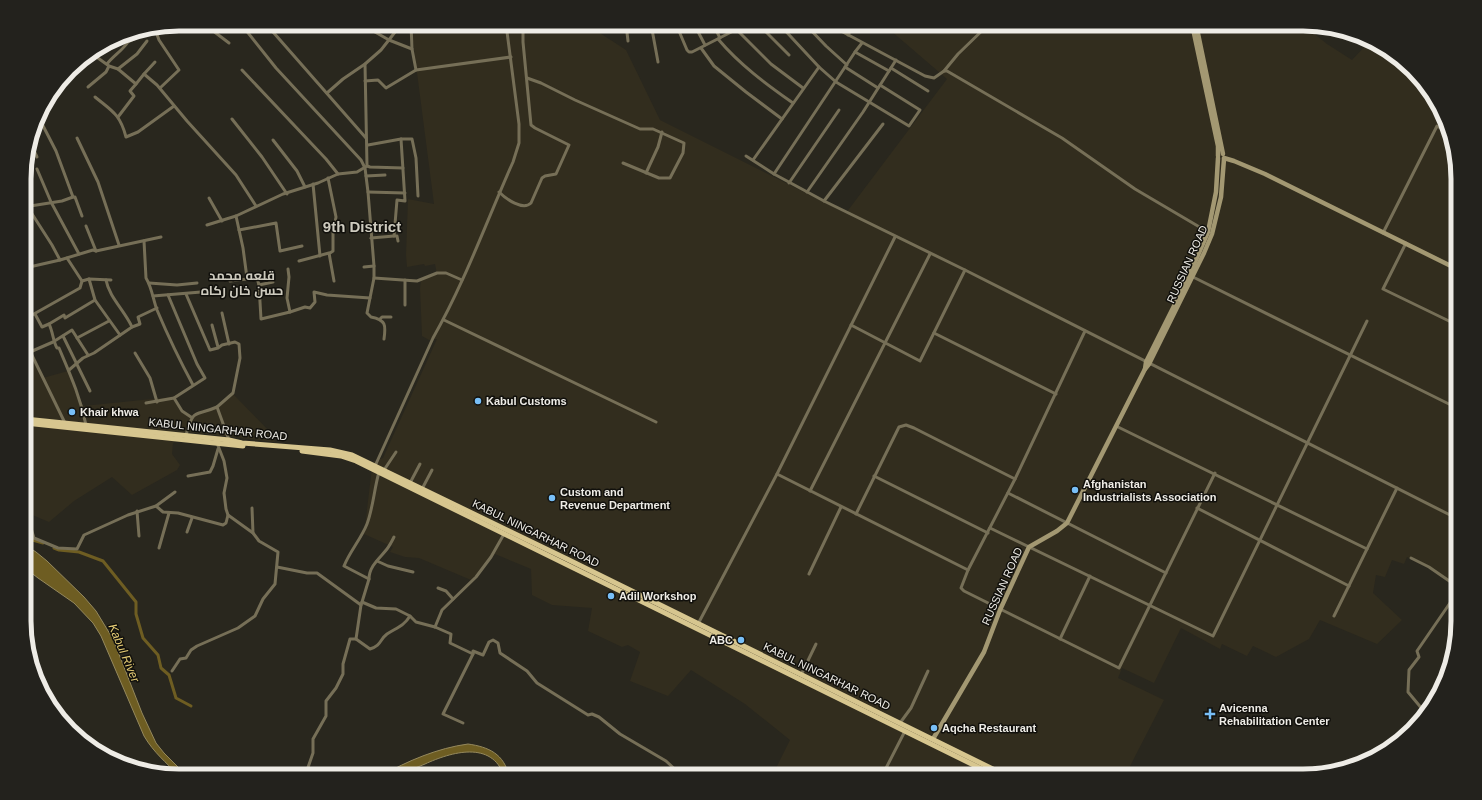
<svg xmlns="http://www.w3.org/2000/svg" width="1482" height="800" viewBox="0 0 1482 800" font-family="Arial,Cairo,sans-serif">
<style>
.built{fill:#322d1e}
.water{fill:#6e5d22;stroke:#94885d}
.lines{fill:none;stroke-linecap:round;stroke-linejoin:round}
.canal{stroke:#6e5d22;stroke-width:3}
.minor{stroke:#766f57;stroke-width:3}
.secondary{stroke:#a39872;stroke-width:4.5}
.trunk{stroke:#d7c68f;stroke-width:5}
.poi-dot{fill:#78bff7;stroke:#11100c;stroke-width:1.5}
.labels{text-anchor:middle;stroke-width:3;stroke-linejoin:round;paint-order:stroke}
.street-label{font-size:11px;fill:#eeece6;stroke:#11100c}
.poi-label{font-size:11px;font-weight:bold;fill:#eeece6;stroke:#11100c;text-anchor:start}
.water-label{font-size:12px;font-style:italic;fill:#e4cb74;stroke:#11100c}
.quarter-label{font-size:13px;font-weight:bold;fill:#cdcabe;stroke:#11100c}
.district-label{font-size:15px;font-weight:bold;fill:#cdcabe;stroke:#11100c}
.rim{fill:none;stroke:#eeece6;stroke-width:5}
</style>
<rect width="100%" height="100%" fill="#29271e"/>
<!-- built -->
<g class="built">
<path d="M447,24H586L626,50L660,120L846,213L947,79L883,24H1302L1327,44L1352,60L1371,40H1372L1405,62L1413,74L1414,73L1432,93L1457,159L1458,588L1435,569L1407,557L1404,564L1392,560L1385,577L1376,575L1373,593L1402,620L1377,644L1320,620L1309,639L1276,657L1253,646L1247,656L1222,644L1220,649L1181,628L1154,683L1122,668L1118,678L1164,700L1125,776H772L790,740L745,704L691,670L668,696L630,681L640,652L628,645L622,647L588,631L592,608L552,605L532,595L531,569L495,554L471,580L419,558L405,557L390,552L393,547L364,534L372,468L374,461L383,458L437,339L429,340L422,336L420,288L421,281L437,274L435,264L425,266L424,264L407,267L406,255L408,199L434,204L412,34L444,30Z"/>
<path d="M25,341L43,378L68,371L83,406L172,397L181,412L191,416L217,407L232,393L271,433L275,442L187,432L173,443L172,454L180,465L177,470L132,495L112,477L74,501L49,522L25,512Z"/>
</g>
<!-- water -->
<g class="water">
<path d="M25,545L36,552L47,561L84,597L96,611L113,639L142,713L156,743L164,753L187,776H179C166,762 154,753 144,736L101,636L93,623L74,603L38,578L25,568Z"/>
<path d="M468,744C489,747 504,754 509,776H504C492,740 451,752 425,764C416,767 406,774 396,776C392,777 386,776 381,776C407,761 438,748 468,744Z"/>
</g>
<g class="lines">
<!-- canal -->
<g class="canal">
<path d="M25,542L29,539L43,543"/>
<path d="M54,548L59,550L79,552L103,561L136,602V614L143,638L158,655L161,668L169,675L176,698L191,706"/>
</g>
<!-- minor -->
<g class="minor">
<path d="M204,24L229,43"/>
<path d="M241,24L276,68L361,160L365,168L368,192L374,266V278L367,313L371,317C386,320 386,325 384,339"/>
<path d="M266,24L366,138"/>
<path d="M361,24L389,40L412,49"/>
<path d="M411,24L412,49L416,70"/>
<path d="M594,24L601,28"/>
<path d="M626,24L628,41"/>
<path d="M651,24L658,62"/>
<path d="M676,24L687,50L689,52H692L747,24"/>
<path d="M694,24L705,45"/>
<path d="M713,24L720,38"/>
<path d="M758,24L789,55"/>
<path d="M779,24L819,67L836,82L909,126L920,110L880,85"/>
<path d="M805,24L826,46L847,65"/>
<path d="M828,24L925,76L934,78L944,71L958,54L989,24"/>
<path d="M155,29L159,40L179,70L160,88"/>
<path d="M737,30L771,64L803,88"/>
<path d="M848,35L854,24"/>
<path d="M718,39C740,65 766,84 793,103"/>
<path d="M701,48L714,66L746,92L782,119"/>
<path d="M855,52L889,71"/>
<path d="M91,53L109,66L118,69L136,84L144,74L157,85L187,121L236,175L256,206"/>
<path d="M107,64C113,56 122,51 128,42L154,29"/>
<path d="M845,67L878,88"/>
<path d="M891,68L928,91"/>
<path d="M118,69L137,54L147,41"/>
<path d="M242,70L326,159L338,174"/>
<path d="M944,71H947L1062,138L1135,189L1208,232"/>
<path d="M144,74L155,62"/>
<path d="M527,78L541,83L575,100L640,129H653L684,143L683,153L670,178H659L623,163"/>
<path d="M365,81L378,80L386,88L416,70L511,57"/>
<path d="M88,87L106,72L109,66"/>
<path d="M327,93L343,79L365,64L381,50L399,27L400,24"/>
<path d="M95,97C112,111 120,114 126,137L138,132L174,106"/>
<path d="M48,100L52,96"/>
<path d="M38,116L56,151L73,197H75L82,216"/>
<path d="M118,117L134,96L130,91L136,84"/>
<path d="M232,119L262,157L287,194"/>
<path d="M77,138L98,182L119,245"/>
<path d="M273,140L297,171L305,187"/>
<path d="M31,144L37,157"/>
<path d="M368,145L401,139H412L416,158L418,196"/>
<path d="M746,156L774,174L824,201L965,270L1458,519"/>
<path d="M753,160L819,67"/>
<path d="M367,166L370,167L403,168"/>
<path d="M37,169L51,202L79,254"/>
<path d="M646,173L658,147L662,132"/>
<path d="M774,174L855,52L862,43"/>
<path d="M366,176L385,175"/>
<path d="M328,178L336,217L333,233V251L330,253"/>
<path d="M789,183L839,110"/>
<path d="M313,184L320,256"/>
<path d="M368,192L405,193"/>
<path d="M499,192C506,199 523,211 531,203L542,178L545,176L556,174L569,145L535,128L531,125L523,42V31L527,24"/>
<path d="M807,192L863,112L896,60"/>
<path d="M209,198L222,221"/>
<path d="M824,201L883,124"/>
<path d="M27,206L52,245L60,260"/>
<path d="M24,207L62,201L73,197"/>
<path d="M236,216L243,248L247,278"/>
<path d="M207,225L236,216L283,194L318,183L338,174L357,172L367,166L365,64"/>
<path d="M86,226L96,251"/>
<path d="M239,230L276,223L280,251L302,246"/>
<path d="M1383,233L1437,126L1446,131"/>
<path d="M371,238L394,236"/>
<path d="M144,241L146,278C152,288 153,299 157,310C168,336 180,361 193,385"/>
<path d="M398,241L397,236H394L397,200L405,201L401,139"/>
<path d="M1406,243L1383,289L1449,321"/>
<path d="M299,261L329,253L334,281"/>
<path d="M364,267L374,266"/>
<path d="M25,268L60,260L93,250L96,251L161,237"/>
<path d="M288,269L289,277L287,298L290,312"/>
<path d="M1193,277L1457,408"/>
<path d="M374,278L417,281L437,273H446L462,280"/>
<path d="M89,279L95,300L120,335"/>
<path d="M106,280C109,297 125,311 132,327"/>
<path d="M82,281L89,279L111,280"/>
<path d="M230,281L257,278L259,285L261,319L290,312L305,307L310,308L315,302L314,292L327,295L370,298"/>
<path d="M149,283L177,285L197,283"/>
<path d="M259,285L273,282"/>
<path d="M25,292L28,291"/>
<path d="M186,294L210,350L218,348L222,345L235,342L239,344L240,358L233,393L217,407L229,440"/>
<path d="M153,296L201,292"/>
<path d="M405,305V280"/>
<path d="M222,313L229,344"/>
<path d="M35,314L42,327L49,324L64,315L65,318L95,300"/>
<path d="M25,319L80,288L82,281L67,258"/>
<path d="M380,319L382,317H391"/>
<path d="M444,320L656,422"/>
<path d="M49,324C53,332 53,341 57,348H59C70,374 80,396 86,425"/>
<path d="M212,325L218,347"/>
<path d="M851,325L920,361L965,270"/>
<path d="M1085,331L1015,479L968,570L961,588L964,591L1119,668L1215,473"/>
<path d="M934,333L1056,394"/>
<path d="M63,336L90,391"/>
<path d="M77,338L109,321"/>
<path d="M25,341L65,423"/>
<path d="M30,352L53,342L72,330L88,355"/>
<path d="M135,353L150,378L157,402"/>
<path d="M69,370L83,358L94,353L132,327L140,324L138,317L157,308"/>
<path d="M174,398L182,411L191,417"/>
<path d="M146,403L174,398L205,378L197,364L168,295"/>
<path d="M1116,426L1367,549"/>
<path d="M186,435C194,407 194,417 217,407"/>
<path d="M375,466L433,338C465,282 487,220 513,162L519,143V124L506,24"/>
<path d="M384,470L396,452"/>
<path d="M777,474L968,570"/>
<path d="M188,476L210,472L213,466L218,449"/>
<path d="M874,476L988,533"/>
<path d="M410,483L420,464"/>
<path d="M422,489L432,470"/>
<path d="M810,491L930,254"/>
<path d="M1008,493L1166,573"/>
<path d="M156,506L163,512L178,513L223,525L226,523L228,515"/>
<path d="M252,508L253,533"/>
<path d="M1197,508L1349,586"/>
<path d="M137,511L139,536"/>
<path d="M856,514L899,427L906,425L914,428L1015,479"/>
<path d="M25,519L29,522L34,538L58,548L77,549L84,535L128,515L156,506L175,492"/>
<path d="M990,528L1213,636L1367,321"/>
<path d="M187,532L192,518"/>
<path d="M159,548L169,513"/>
<path d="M1411,558L1429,567L1458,587"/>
<path d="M377,561L388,566L413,572"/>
<path d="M277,567L307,573H317L361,605L362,602L376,608L396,609L410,616L416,622L435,627L451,634L450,643L473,654V651L483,655L489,642L493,640L498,643L500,653L527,671L537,683L588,715L592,714L599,717L620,734L666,761L682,776"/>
<path d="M809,574L841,507"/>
<path d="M369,579C369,566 380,558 387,549C390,545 392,541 394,537"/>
<path d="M438,588L446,591L453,599"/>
<path d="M362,602L369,579L344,566C350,551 361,539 367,524C373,508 374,490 379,472"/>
<path d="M1458,606V608"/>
<path d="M1334,616L1397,488"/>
<path d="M698,624L777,474L895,237"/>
<path d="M435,627L442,610L476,577L491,557L504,534"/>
<path d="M356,639L370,649C382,645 379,640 387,634C396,628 404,626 410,616"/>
<path d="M1060,639L1090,576"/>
<path d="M172,671L180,659L186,658L191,650L197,646L238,628L255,616L263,599L275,584L278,552L259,541L253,533L228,515L226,509L224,493L227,478L224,461L217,443"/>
<path d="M801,675L816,644"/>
<path d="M1439,688L1442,690"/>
<path d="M1433,704L1423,710L1408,692L1409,670L1419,657L1417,651L1450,603L1458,594"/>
<path d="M463,723L443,714L473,654"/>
<path d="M900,723L911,708L928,671"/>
<path d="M305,776L313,753V739L326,716V701L336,688L343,674V664L350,639H356L361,605"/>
<path d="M882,776L905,731"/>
</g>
<!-- secondary -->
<g class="secondary">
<path d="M1192,24L1218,146V156"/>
<path d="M1196,24L1223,154"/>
<path d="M1224,158L1234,161L1265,174L1457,269"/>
<path d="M1145,369L1146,362L1189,276L1208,232L1216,192L1218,158"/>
<path d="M933,739L984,652L1000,610L1029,547L1057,531L1067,523L1145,369L1149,364L1204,253L1212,234L1221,197L1224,159"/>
</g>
<!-- trunk -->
<g class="trunk">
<path d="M25,419L229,440L242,443L330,450L352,455L567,559L1007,776"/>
<path d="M25,423L243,446"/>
<path d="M302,451L341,456L356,461L996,776"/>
</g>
</g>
<!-- markers -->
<g class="poi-dot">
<circle cx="478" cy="401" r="4"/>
<circle cx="72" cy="412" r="4"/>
<circle cx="1075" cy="490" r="4"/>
<circle cx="552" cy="498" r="4"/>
<circle cx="611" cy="596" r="4"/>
<circle cx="741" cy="640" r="4"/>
<path d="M1208 708h4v4h4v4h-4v4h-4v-4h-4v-4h4z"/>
<circle cx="934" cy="728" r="4"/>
</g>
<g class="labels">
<!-- street labels -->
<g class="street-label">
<text transform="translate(1187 264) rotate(-66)" y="4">RUSSIAN ROAD</text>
<text transform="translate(218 429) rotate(6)" y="4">KABUL NINGARHAR ROAD</text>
<text transform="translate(536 533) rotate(26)" y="4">KABUL NINGARHAR ROAD</text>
<text transform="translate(1002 586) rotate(-66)" y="4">RUSSIAN ROAD</text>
<text transform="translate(827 676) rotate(26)" y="4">KABUL NINGARHAR ROAD</text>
</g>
<!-- poi labels -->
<g class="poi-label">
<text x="486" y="405">Kabul Customs</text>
<text x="80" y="416">Khair khwa</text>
<text x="1083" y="488">Afghanistan<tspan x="1083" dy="13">Industrialists Association</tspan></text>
<text x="560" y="496">Custom and<tspan x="560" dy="13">Revenue Department</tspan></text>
<text x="619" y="600">Adil Workshop</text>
<text x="733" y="644" text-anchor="end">ABC</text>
<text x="1219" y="712">Avicenna<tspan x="1219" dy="13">Rehabilitation Center</tspan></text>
<text x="942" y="732">Aqcha Restaurant</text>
</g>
<!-- water labels -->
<g class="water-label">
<text transform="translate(124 653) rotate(67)" y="4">Kabul River</text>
</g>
<!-- quarter labels -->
<g class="quarter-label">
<text x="242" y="280">قلعه محمد<tspan x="242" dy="15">حسن خان رکاه</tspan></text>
</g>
<!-- district labels -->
<g class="district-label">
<text x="362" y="232">9th District</text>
</g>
</g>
<!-- crop -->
<path d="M0 0H1482V800H0ZM179 31H1303A148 148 0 0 1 1451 179V621A148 148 0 0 1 1303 769H179A148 148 0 0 1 31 621V179A148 148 0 0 1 179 31Z" fill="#23221d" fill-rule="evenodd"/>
<path class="rim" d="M179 31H1303A148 148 0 0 1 1451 179V621A148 148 0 0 1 1303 769H179A148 148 0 0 1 31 621V179A148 148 0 0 1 179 31Z"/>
</svg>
